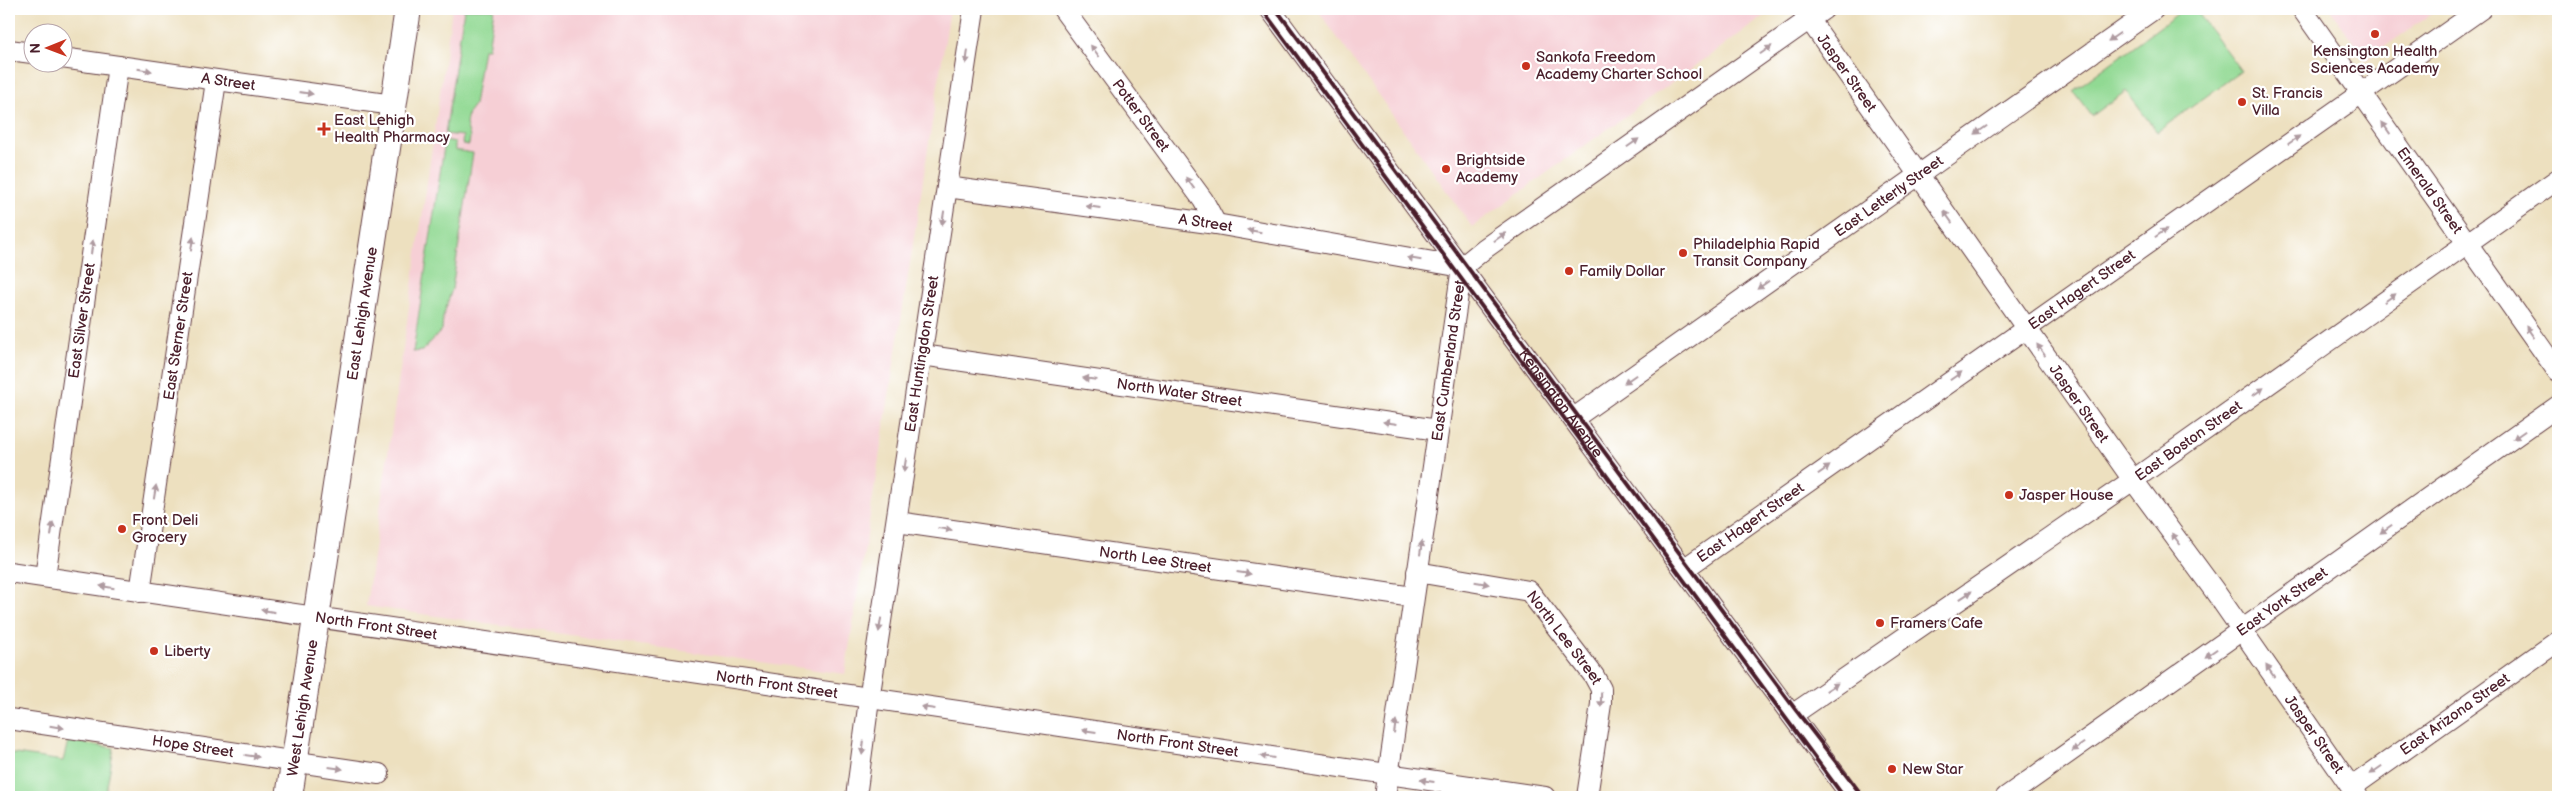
<svg xmlns="http://www.w3.org/2000/svg" width="2567" height="806" viewBox="0 0 2567 806" font-family="'Balsamiq Sans',sans-serif">
<style>
.built{fill:#f6cfd5}
.green{fill:#91d993;stroke:#6e7c5f}
.lines{fill:none;stroke-linecap:round;stroke-linejoin:round}
.minor-casing{stroke:#623c41;stroke-width:22}
.major-casing{stroke:#623c41;stroke-width:28}
.minor{stroke:#fff;stroke-width:20}
.major{stroke:#fff;stroke-width:26}
.rail{stroke:#4a1f2b;stroke-width:4}
.oneway{fill:#ae9aa0}
.poi-dot{fill:#c8321e;stroke:#fff;stroke-width:2}
.labels{text-anchor:middle;stroke-width:4.5;stroke-linejoin:round;paint-order:stroke}
.poi-label{font-size:15px;fill:#4a1f2b;stroke:#fff;text-anchor:start}
.street-label{font-size:15px;fill:#4a1f2b;stroke:#fff}
</style>
<rect width="100%" height="100%" fill="#fff"/>
<filter id="ink" filterUnits="userSpaceOnUse"><feTurbulence type="fractalNoise" baseFrequency=".02" numOctaves="2"/><feDisplacementMap in="SourceGraphic" scale="10" xChannelSelector="R" yChannelSelector="G"/><feConvolveMatrix kernelMatrix="1 2 1 2 8 2 1 2 1" color-interpolation-filters="sRGB"/></filter>
<filter id="wash" filterUnits="userSpaceOnUse"><feTurbulence type="fractalNoise" baseFrequency=".0096" numOctaves="4" result="noise"/><feDisplacementMap in="SourceGraphic" scale="20" xChannelSelector="R" yChannelSelector="G"/><feGaussianBlur stdDeviation="1.12" result="paint"/><feColorMatrix in="noise" values="0 0 0 0 0 0 0 0 0 0 0 0 0 0 0 0 0 1.4 0 .05"/><feComposite in="paint" operator="in"/></filter>
<g filter="url(#wash)">
<rect width="100%" height="100%" fill="#ede0bf"/>
<!-- built -->
<g class="built">
<path d="M452,9H950L845,674L366,606Z"/>
<path d="M1317,9H1772L1773,10L1472,227Z"/>
<path d="M2330,9H2438L2366,60Z"/>
</g>
<!-- green -->
<g class="green">
<path d="M464,9H494L488,49H483L474,105L468,113L466,124L470,137L469,145L462,144L463,136L445,134Z"/>
<path d="M2184,9H2195L2241,71L2157,132L2126,91L2092,116L2073,91Z"/>
<path d="M445,140L455,142V150L473,153L452,289L443,317L442,330L422,351L413,352Z"/>
<path d="M68,741L114,748L105,797H9V753L63,761Z"/>
</g>
</g>
<g filter="url(#ink)">
<g class="lines">
<!-- minor casing -->
<g class="minor-casing">
<g id="minor">
<path id="s1" d="M1063,9L1203,200L1216,224"/>
<path id="s2" d="M1270,9L1852,797"/>
<path id="s3" d="M1802,9L2133,480L2214,590L2358,797"/>
<path id="s4" d="M2302,9L2558,372"/>
<path d="M9,50L32,53"/>
<path id="s5" d="M62,58L393,105"/>
<path id="s6" d="M947,187L1216,224L1462,267"/>
<path id="s7" d="M922,355L1438,430"/>
<path id="s8" d="M1574,418L2154,9"/>
<path id="s9" d="M897,522L1413,597"/>
<path id="s10" d="M1684,569L2481,9"/>
<path id="s11" d="M9,572L1545,797"/>
<path id="s12" d="M1417,572L1529,591L1594,676L1601,689V704L1587,797"/>
<path id="s13" d="M45,577L118,66"/>
<path id="s14" d="M140,592L216,81"/>
<path id="s15" d="M1792,715L2133,480L2558,179"/>
<path id="s16" d="M9,719L379,774"/>
<path id="s17" d="M2352,787L2558,641"/>
<path id="s18" d="M856,797L869,700L974,9"/>
<path id="s19" d="M1385,797L1462,267L1484,249L1824,9"/>
<path id="s20" d="M2006,797L2558,406"/>
</g>
</g>
<!-- major casing -->
<g class="major-casing">
<g id="major">
<path id="s21" d="M289,797L408,9"/>
</g>
</g>
<!-- minor -->
<use href="#minor" class="minor"/>
<!-- major -->
<use href="#major" class="major"/>
<!-- rail -->
<g class="rail">
<path d="M1262,9L1844,797"/>
<path d="M1276,9L1795,709L1863,797"/>
</g>
</g>
<!-- one-way arrows -->
<defs><path id="oneway-solid" d="M-6-.8H1V-3.2L6.5 0L1 3.2V.8H-6Z" transform="scale(1.25)"/></defs>
<g class="oneway">
<use href="#oneway-solid" transform="translate(2114 37) rotate(145)"/>
<use href="#oneway-solid" transform="translate(1766 50) rotate(-35)"/>
<use href="#oneway-solid" transform="translate(1095 51) rotate(-127)"/>
<use href="#oneway-solid" transform="translate(967 57) rotate(98)"/>
<use href="#oneway-solid" transform="translate(145 70) rotate(9)"/>
<use href="#oneway-solid" transform="translate(306 93) rotate(8)"/>
<use href="#oneway-solid" transform="translate(2386 128) rotate(-125)"/>
<use href="#oneway-solid" transform="translate(1981 130) rotate(145)"/>
<use href="#oneway-solid" transform="translate(2294 140) rotate(-35)"/>
<use href="#oneway-solid" transform="translate(1633 143) rotate(-35)"/>
<use href="#oneway-solid" transform="translate(1190 183) rotate(-126)"/>
<use href="#oneway-solid" transform="translate(1093 207) rotate(-172)"/>
<use href="#oneway-solid" transform="translate(1948 217) rotate(-125)"/>
<use href="#oneway-solid" transform="translate(943 218) rotate(99)"/>
<use href="#oneway-solid" transform="translate(1254 231) rotate(-170)"/>
<use href="#oneway-solid" transform="translate(2161 233) rotate(-35)"/>
<use href="#oneway-solid" transform="translate(1500 237) rotate(-35)"/>
<use href="#oneway-solid" transform="translate(192 244) rotate(-81)"/>
<use href="#oneway-solid" transform="translate(92 247) rotate(-82)"/>
<use href="#oneway-solid" transform="translate(1414 259) rotate(-170)"/>
<use href="#oneway-solid" transform="translate(1763 285) rotate(145)"/>
<use href="#oneway-solid" transform="translate(2390 298) rotate(-35)"/>
<use href="#oneway-solid" transform="translate(2530 332) rotate(-125)"/>
<use href="#oneway-solid" transform="translate(2041 350) rotate(-125)"/>
<use href="#oneway-solid" transform="translate(1956 376) rotate(-35)"/>
<use href="#oneway-solid" transform="translate(1090 379) rotate(-172)"/>
<use href="#oneway-solid" transform="translate(1630 379) rotate(145)"/>
<use href="#oneway-solid" transform="translate(2258 392) rotate(-35)"/>
<use href="#oneway-solid" transform="translate(1390 423) rotate(-172)"/>
<use href="#oneway-solid" transform="translate(2519 435) rotate(145)"/>
<use href="#oneway-solid" transform="translate(905 465) rotate(99)"/>
<use href="#oneway-solid" transform="translate(1824 470) rotate(-35)"/>
<use href="#oneway-solid" transform="translate(155 492) rotate(-81)"/>
<use href="#oneway-solid" transform="translate(52 529) rotate(-82)"/>
<use href="#oneway-solid" transform="translate(945 529) rotate(8)"/>
<use href="#oneway-solid" transform="translate(2386 529) rotate(145)"/>
<use href="#oneway-solid" transform="translate(2176 539) rotate(-127)"/>
<use href="#oneway-solid" transform="translate(1421 548) rotate(-82)"/>
<use href="#oneway-solid" transform="translate(1244 573) rotate(8)"/>
<use href="#oneway-solid" transform="translate(1482 583) rotate(10)"/>
<use href="#oneway-solid" transform="translate(107 587) rotate(-171)"/>
<use href="#oneway-solid" transform="translate(1966 595) rotate(-34)"/>
<use href="#oneway-solid" transform="translate(268 611) rotate(-171)"/>
<use href="#oneway-solid" transform="translate(880 625) rotate(99)"/>
<use href="#oneway-solid" transform="translate(2211 653) rotate(145)"/>
<use href="#oneway-solid" transform="translate(2270 671) rotate(-125)"/>
<use href="#oneway-solid" transform="translate(1832 687) rotate(-34)"/>
<use href="#oneway-solid" transform="translate(1601 700) rotate(91)"/>
<use href="#oneway-solid" transform="translate(928 708) rotate(-172)"/>
<use href="#oneway-solid" transform="translate(57 727) rotate(9)"/>
<use href="#oneway-solid" transform="translate(1395 727) rotate(-82)"/>
<use href="#oneway-solid" transform="translate(1089 731) rotate(-172)"/>
<use href="#oneway-solid" transform="translate(2078 747) rotate(145)"/>
<use href="#oneway-solid" transform="translate(863 748) rotate(97)"/>
<use href="#oneway-solid" transform="translate(252 756) rotate(8)"/>
<use href="#oneway-solid" transform="translate(1267 757) rotate(-172)"/>
<use href="#oneway-solid" transform="translate(336 768) rotate(8)"/>
<use href="#oneway-solid" transform="translate(2376 770) rotate(145)"/>
<use href="#oneway-solid" transform="translate(1427 781) rotate(-172)"/>
</g>
</g>
<!-- markers -->
<g class="poi-dot">
<circle cx="2375" cy="34" r="5"/>
<circle cx="1526" cy="66" r="5"/>
<circle cx="2242" cy="102" r="5"/>
<path d="M321.5 121.5h5v5h5v5h-5v5h-5v-5h-5v-5h5z"/>
<circle cx="1446" cy="169" r="5"/>
<circle cx="1683" cy="253" r="5"/>
<circle cx="1569" cy="271" r="5"/>
<circle cx="2009" cy="495" r="5"/>
<circle cx="122" cy="529" r="5"/>
<circle cx="1880" cy="623" r="5"/>
<circle cx="154" cy="651" r="5"/>
<circle cx="1892" cy="769" r="5"/>
</g>
<g class="labels">
<!-- poi labels -->
<g class="poi-label">
<text x="2375" y="56" text-anchor="middle">Kensington Health<tspan x="2375" dy="17">Sciences Academy</tspan></text>
<text x="1536" y="62">Sankofa Freedom<tspan x="1536" dy="17">Academy Charter School</tspan></text>
<text x="2252" y="98">St. Francis<tspan x="2252" dy="17">Villa</tspan></text>
<text x="334" y="125">East Lehigh<tspan x="334" dy="17">Health Pharmacy</tspan></text>
<text x="1456" y="165">Brightside<tspan x="1456" dy="17">Academy</tspan></text>
<text x="1693" y="249">Philadelphia Rapid<tspan x="1693" dy="17">Transit Company</tspan></text>
<text x="1579" y="276">Family Dollar</text>
<text x="2019" y="500">Jasper House</text>
<text x="132" y="525">Front Deli<tspan x="132" dy="17">Grocery</tspan></text>
<text x="1890" y="628">Framers Cafe</text>
<text x="164" y="656">Liberty</text>
<text x="1902" y="774">New Star</text>
</g>
<!-- street labels -->
<g class="street-label">
<text dy="5" stroke="none"><textPath href="#s3" startOffset="78">Jasper Street</textPath></text>
<text dy="5" stroke="none"><textPath href="#s5" startOffset="168">A Street</textPath></text>
<text dy="5" stroke="none"><textPath href="#s1" startOffset="132">Potter Street</textPath></text>
<text dy="5" stroke="none"><textPath href="#s4" startOffset="222">Emerald Street</textPath></text>
<text dy="5" stroke="none"><textPath href="#s8" startOffset="385">East Letterly Street</textPath></text>
<text dy="5" stroke="none"><textPath href="#s6" startOffset="261">A Street</textPath></text>
<text dy="5" stroke="none"><textPath href="#s10" startOffset="486">East Hagert Street</textPath></text>
<text dy="5" stroke="none"><textPath href="#s21" startOffset="489">East Lehigh Avenue</textPath></text>
<text dy="5" stroke="none"><textPath href="#s13" startOffset="259">East Silver Street</textPath></text>
<text dy="5" stroke="none"><textPath href="#s14" startOffset="259">East Sterner Street</textPath></text>
<text dy="5" stroke="none"><textPath href="#s18" startOffset="448">East Huntingdon Street</textPath></text>
<text dy="5" stroke="none"><textPath href="#s19" startOffset="441">East Cumberland Street</textPath></text>
<text dy="5" stroke="none"><textPath href="#s7" startOffset="260">North Water Street</textPath></text>
<text dy="5" stroke="none"><textPath href="#s2" startOffset="490">Kensington Avenue</textPath></text>
<text dy="5" stroke="none"><textPath href="#s3" startOffset="482">Jasper Street</textPath></text>
<text dy="5" stroke="none"><textPath href="#s15" startOffset="482">East Boston Street</textPath></text>
<text dy="5" stroke="none"><textPath href="#s10" startOffset="81">East Hagert Street</textPath></text>
<text dy="5" stroke="none"><textPath href="#s9" startOffset="261">North Lee Street</textPath></text>
<text dy="5" stroke="none"><textPath href="#s20" startOffset="338">East York Street</textPath></text>
<text dy="5" stroke="none"><textPath href="#s11" startOffset="371">North Front Street</textPath></text>
<text dy="5" stroke="none"><textPath href="#s12" startOffset="172">North Lee Street</textPath></text>
<text dy="5" stroke="none"><textPath href="#s11" startOffset="776">North Front Street</textPath></text>
<text dy="5" stroke="none"><textPath href="#s21" startOffset="90">West Lehigh Avenue</textPath></text>
<text dy="5" stroke="none"><textPath href="#s17" startOffset="126">East Arizona Street</textPath></text>
<text dy="5" stroke="none"><textPath href="#s3" startOffset="888">Jasper Street</textPath></text>
<text dy="5" stroke="none"><textPath href="#s11" startOffset="1181">North Front Street</textPath></text>
<text dy="5" stroke="none"><textPath href="#s16" startOffset="186">Hope Street</textPath></text>
</g>
</g>
<!-- margin -->
<rect width="2567" height="806" fill="none" stroke="#fff" stroke-width="30"/>
<!-- north arrow -->
<g transform="translate(48 48) rotate(269)"><circle r="24" fill="#ffffff" stroke="#b7a5aa"/>
<path d="M0-4L9 19L0 12L-9 19Z" fill="#c8321e"/>
<text y="-8" font-size="14" font-weight="bold" text-anchor="middle" fill="#4a1f2b">N</text>
</g>
</svg>
